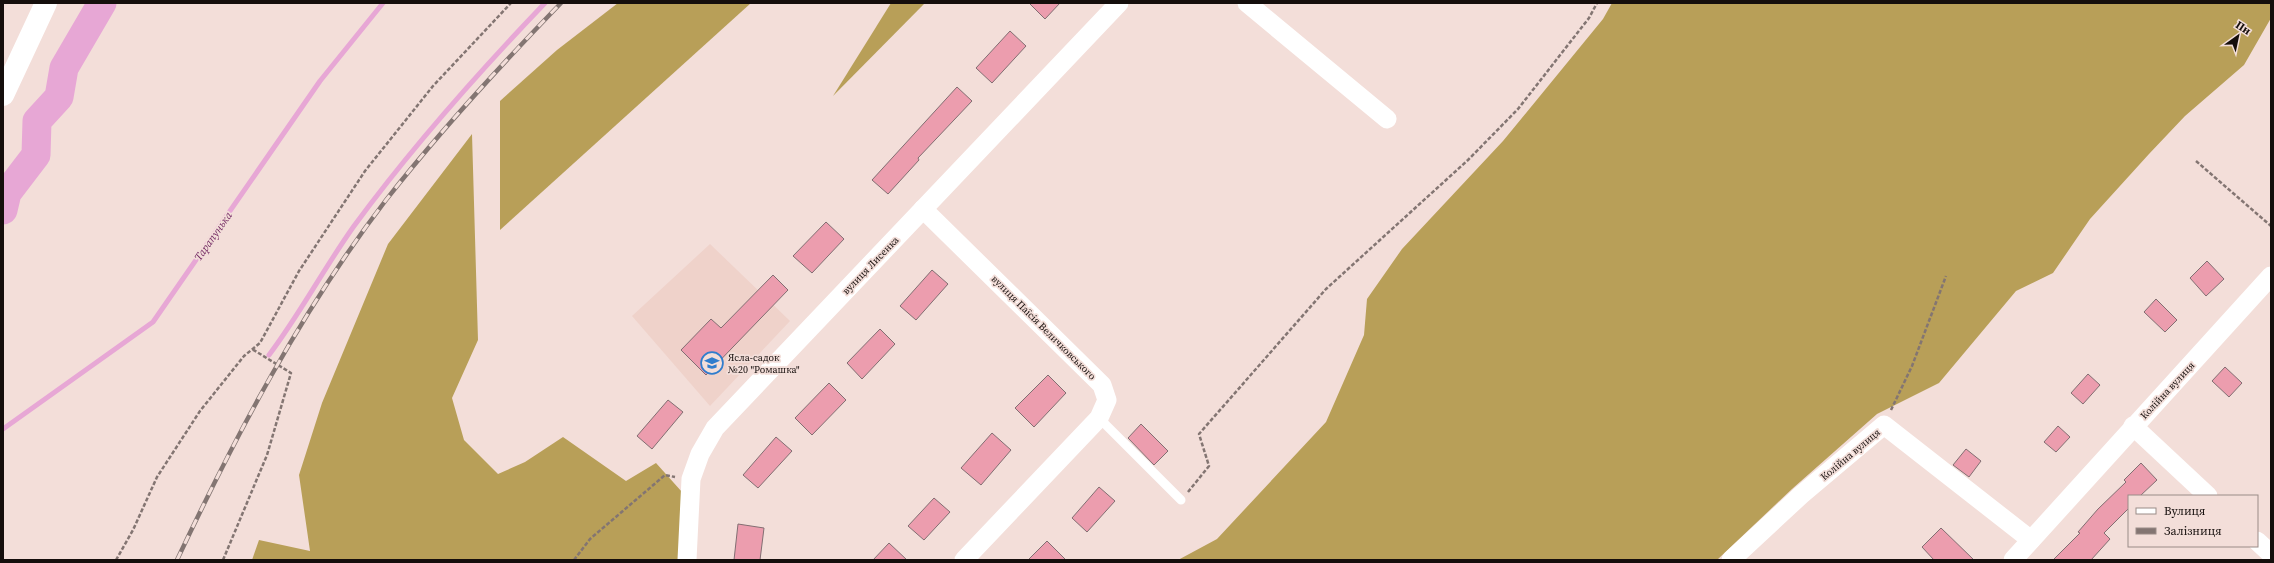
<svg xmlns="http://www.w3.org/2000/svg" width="2274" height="563" viewBox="0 0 2274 563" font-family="'Source Serif 4',serif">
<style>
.built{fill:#efd2ca}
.forest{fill:#b89f58}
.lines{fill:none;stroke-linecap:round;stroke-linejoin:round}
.stream{stroke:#e7a7d5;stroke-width:5}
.river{stroke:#e7a7d5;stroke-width:29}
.building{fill:#ec9dae;stroke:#826e72}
.path{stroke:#837572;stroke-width:2.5;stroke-dasharray:4 2;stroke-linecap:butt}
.service{stroke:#fff;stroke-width:9}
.minor{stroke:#fff;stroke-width:19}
.tertiary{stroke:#fff;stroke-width:22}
.rail-casing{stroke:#837572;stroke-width:4.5}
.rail{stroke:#f3ded9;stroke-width:3;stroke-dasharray:9;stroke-linecap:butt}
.labels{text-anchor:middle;stroke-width:3.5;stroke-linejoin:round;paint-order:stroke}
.street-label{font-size:10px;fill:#150e0c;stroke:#f3ded9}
.poi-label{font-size:10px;fill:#150e0c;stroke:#f3ded9;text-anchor:start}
.water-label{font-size:11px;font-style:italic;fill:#732a63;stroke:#f3ded9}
</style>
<rect width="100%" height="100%" fill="#f3ded9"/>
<!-- built -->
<path class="built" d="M710,244L790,321L710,406L632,316Z"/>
<!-- forest -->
<g class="forest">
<path d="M618,3H751L500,230V101L557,50Z"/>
<path d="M891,3H925L833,96Z"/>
<path d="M1612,3H2271V18L2244,65L2185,116L2149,154L2090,219L2053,273L2016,291L1939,383L1877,414L1792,489L1717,560H1178L1217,539L1326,422L1364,335L1367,299L1402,249L1503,141L1603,19Z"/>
<path d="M472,134L478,340L452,398L464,440L498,474L525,462L563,437L626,481L656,463L682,492L679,560H252L259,540L310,551L299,475L322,403L388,244Z"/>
</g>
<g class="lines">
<!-- stream -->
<g class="stream">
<path d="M269,355C300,314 324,268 354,226C412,147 477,74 545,3"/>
<path d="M3,429L153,322L320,81L383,3"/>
</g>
<!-- river -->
<path class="river" d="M3,210L7,193L36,155L37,121L59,97L64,68L102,3"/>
</g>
<!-- building -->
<g class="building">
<path d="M1029,3H1060L1045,19Z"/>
<path d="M1010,31L1026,46L992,83L976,68Z"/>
<path d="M957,87L972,101L918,158L919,160L888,194L872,180Z"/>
<path d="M826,222L844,239L812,273L793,256Z"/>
<path d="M2207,261L2224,279L2206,296L2190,278Z"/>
<path d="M932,270L948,284L916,320L900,306Z"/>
<path d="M773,275L788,290L706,375L681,350L711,319L721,328Z"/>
<path d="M2156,299L2177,320L2165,332L2144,312Z"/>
<path d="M880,329L895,344L862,379L847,363Z"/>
<path d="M2225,367L2242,383L2229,397L2212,381Z"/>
<path d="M2088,374L2100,385L2083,404L2071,393Z"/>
<path d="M1048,375L1066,393L1034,427L1015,408Z"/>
<path d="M829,383L846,400L812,435L795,418Z"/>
<path d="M668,400L683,412L652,449L637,436Z"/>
<path d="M1141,424L1168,451L1154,465L1128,438Z"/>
<path d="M2058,426L2070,437L2056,452L2044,442Z"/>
<path d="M992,433L1011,450L981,485L961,468Z"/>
<path d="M776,437L792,451L758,488L743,475Z"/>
<path d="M1966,449L1981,461L1969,477L1953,465Z"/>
<path d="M2141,463L2157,480L2140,496H2129V508L2104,533L2110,539L2091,560H2053L2080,533L2078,532L2098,509L2126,482L2124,480Z"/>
<path d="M1099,487L1115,501L1087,532L1072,518Z"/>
<path d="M934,498L950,512L924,540L908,526Z"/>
<path d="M738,524L764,528L760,560H734Z"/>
<path d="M1941,528L1974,560H1934L1922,547Z"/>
<path d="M1047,541L1066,560H1028Z"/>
<path d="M889,543L907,560H873Z"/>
</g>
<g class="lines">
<!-- path -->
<g class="path">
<path d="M2196,161L2271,226"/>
<path d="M1891,410L1912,366L1946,276"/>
<path d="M1188,492L1209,466L1199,434L1326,289L1468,160L1518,109L1589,18L1597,3"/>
<path d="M116,560L133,530L157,477L200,411L244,356L260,343L299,271L365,171L433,86L511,3"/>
<path d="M223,560L267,455L291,373L252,349"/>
<path d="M574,560L590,539L665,475L675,477"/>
</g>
<!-- service -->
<path class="service" d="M1099,418L1181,500"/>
<!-- minor -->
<g class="minor">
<path d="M1247,3L1387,119"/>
<path d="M923,209L1102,385L1107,400L1099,418L964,560"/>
<path d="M2133,426L2208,496"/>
<path d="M2257,541L2271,554"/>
<path d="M687,560L691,479L700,454L715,428L1119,3"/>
<path d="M1731,560L1801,495L1884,425L2031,540"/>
<path d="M2013,560L2271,276"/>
</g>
<!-- tertiary -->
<path class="tertiary" d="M3,95L46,3"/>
<!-- rail casing -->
<g class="rail-casing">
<path id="rail" d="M177,560C236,435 301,311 386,200C440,131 500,66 561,3"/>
</g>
<!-- rail -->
<use href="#rail" class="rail"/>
</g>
<!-- icons -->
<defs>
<g id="school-ring" transform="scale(1.15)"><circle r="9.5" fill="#f3ded9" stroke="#307dcd" stroke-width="1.5"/><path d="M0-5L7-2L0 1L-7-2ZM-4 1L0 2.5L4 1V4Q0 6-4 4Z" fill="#307dcd"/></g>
</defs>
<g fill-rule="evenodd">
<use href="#school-ring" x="712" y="363"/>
</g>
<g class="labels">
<!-- street labels -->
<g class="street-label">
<text transform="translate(870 265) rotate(-46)" y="4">вулиця Лисенка</text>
<text transform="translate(1044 327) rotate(45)" y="4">вулиця Паїсія Величковського</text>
<text transform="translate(2167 390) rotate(-47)" y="4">Колійна вулиця</text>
<text transform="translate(1850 454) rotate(-40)" y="4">Колійна вулиця</text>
</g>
<!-- poi labels -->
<g class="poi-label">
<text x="728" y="361">Ясла-садок<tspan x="728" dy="12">№20 "Ромашка"</tspan></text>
</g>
<!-- water labels -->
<g class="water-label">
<text transform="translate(213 236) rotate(-55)" y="4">Тарапунька</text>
</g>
</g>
<!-- border -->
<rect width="2274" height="563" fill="none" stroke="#150e0c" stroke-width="8"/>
<!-- legend -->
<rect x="2128" y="495" width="130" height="52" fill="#f3ded9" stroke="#9a8b87"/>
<rect x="2136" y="508" width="20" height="6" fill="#ffffff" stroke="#9a8b87"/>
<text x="2164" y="515" font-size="12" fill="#150e0c">Вулиця</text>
<rect x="2136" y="528" width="20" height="6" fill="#837572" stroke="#9a8b87"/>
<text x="2164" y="535" font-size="12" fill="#150e0c">Залізниця</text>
<!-- north arrow -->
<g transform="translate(2238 36) rotate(33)" stroke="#f3ded9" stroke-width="3" paint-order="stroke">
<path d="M0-3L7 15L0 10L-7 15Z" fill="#150e0c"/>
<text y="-6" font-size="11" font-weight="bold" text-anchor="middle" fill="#150e0c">Пн</text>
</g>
</svg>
